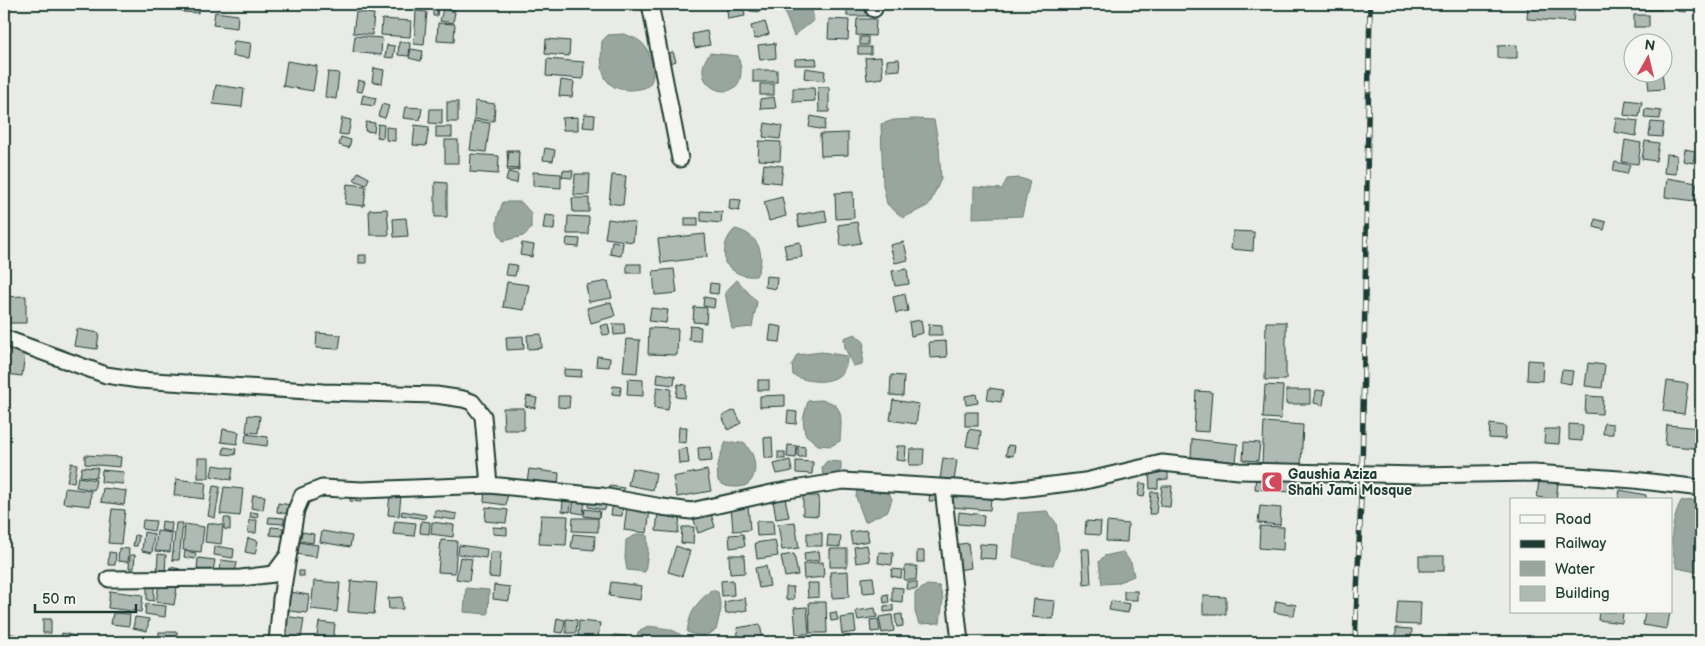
<svg xmlns="http://www.w3.org/2000/svg" width="1705" height="646" viewBox="0 0 1705 646" font-family="'Balsamiq Sans',sans-serif">
<style>
.water{fill:#99a6a0;stroke:#687c75}
.building{fill:#b0bab5;stroke:#1f3d34}
.lines{fill:none;stroke-linecap:round;stroke-linejoin:round}
.street-casing{stroke:#1f3d34;stroke-width:19}
.street{stroke:#f6f6f2;stroke-width:15}
.rail-casing{stroke:#1f3d34;stroke-width:5.5}
.rail{stroke:#f6f6f2;stroke-width:4;stroke-dasharray:11;stroke-linecap:butt}
.labels{text-anchor:middle;stroke-width:4;stroke-linejoin:round;paint-order:stroke}
.poi-label{font-size:14px;font-weight:bold;fill:#1f3d34;stroke:#f6f6f2;text-anchor:start}
</style>
<rect width="100%" height="100%" fill="#e9ebe7"/>
<filter id="ink" filterUnits="userSpaceOnUse"><feTurbulence type="fractalNoise" baseFrequency=".02" numOctaves="2"/><feDisplacementMap in="SourceGraphic" scale="10" xChannelSelector="R" yChannelSelector="G"/><feConvolveMatrix kernelMatrix="1 2 1 2 8 2 1 2 1" color-interpolation-filters="sRGB"/></filter>
<g filter="url(#ink)">
<!-- water -->
<g class="water">
<path d="M784,4H811L814,20L794,36L786,16Z"/>
<path d="M624,34C632,37 642,40 646,48C652,57 656,75 650,84C646,89 638,89 632,90C600,91 600,67 602,41L608,35Z"/>
<path d="M710,53L738,56C739,61 741,66 741,71C741,109 683,87 710,53Z"/>
<path d="M915,119L934,120L939,146L941,179L929,205L903,218L887,204L883,185L881,124L894,120Z"/>
<path d="M1019,178L1030,181L1022,216L973,218L974,187L1002,189L1007,179Z"/>
<path d="M503,202H521L531,213V229L523,236L503,241C493,227 497,217 503,202Z"/>
<path d="M735,229C759,234 767,256 756,276C742,277 734,273 725,263C724,248 724,240 735,229Z"/>
<path d="M737,280L757,302L752,327L732,329L725,292Z"/>
<path d="M855,334L864,342L862,364L853,366L845,348L844,338Z"/>
<path d="M822,352L847,356C848,386 812,385 793,375L792,365L797,355Z"/>
<path d="M820,400C846,402 841,421 840,441L831,446L818,445L805,434L803,419L808,401Z"/>
<path d="M726,442L745,443C747,447 750,450 752,454C758,468 755,488 736,487C728,487 724,486 718,481C716,466 720,455 726,442Z"/>
<path d="M827,461L841,462V470L829,478H823L822,467Z"/>
<path d="M857,488L887,489L892,499L888,511L865,522L856,497Z"/>
<path d="M1701,500V573L1677,568C1669,540 1670,528 1681,501Z"/>
<path d="M1047,511L1056,523L1059,549L1053,565L1037,564L1013,557L1018,513Z"/>
<path d="M638,534L647,535L648,551L645,572L627,570L625,558L626,540Z"/>
<path d="M1123,552L1131,563L1134,576L1117,583L1102,584L1099,562L1104,556Z"/>
<path d="M927,585L939,586L943,599L940,623L919,624L915,612V593Z"/>
<path d="M466,588L489,590L488,614L464,612Z"/>
<path d="M711,590L718,592L721,609L716,630L702,637L687,632C690,611 696,604 711,590Z"/>
<path d="M648,626C661,628 680,628 686,642H637L638,632Z"/>
</g>
<!-- building -->
<g class="building">
<path d="M184,4H199L198,13L183,12Z"/>
<path d="M444,4H456L455,10L443,8Z"/>
<rect x="571" y="4" width="8" height="3"/>
<path d="M726,4H743L745,16L728,19Z"/>
<path d="M750,4H760V12L750,11Z"/>
<rect x="847" y="4" width="21" height="12"/>
<path d="M885,4H900L901,7L886,9Z"/>
<path d="M1528,4H1575L1573,22L1527,19Z"/>
<rect x="1626" y="4" width="35" height="6"/>
<path d="M1678,4H1686L1685,12L1677,11Z"/>
<path d="M433,6L438,7L437,16H433Z"/>
<path d="M443,9L455,12L453,23L440,21Z"/>
<path d="M416,11L427,12L424,45L414,44Z"/>
<path d="M215,12L238,15L237,28L213,25Z"/>
<path d="M356,12L374,14L372,35L353,33Z"/>
<rect x="1634" y="15" width="15" height="12"/>
<path d="M382,19L411,21L410,37L381,35Z"/>
<path d="M829,19L849,20L848,40L828,39Z"/>
<path d="M857,19H876L875,36L856,35Z"/>
<path d="M765,22L769,34L755,39L751,26Z"/>
<path d="M438,23L455,24L454,42L437,41Z"/>
<path d="M707,31L710,45L695,48L692,34Z"/>
<path d="M355,36L382,38L381,55L353,52Z"/>
<rect x="860" y="37" width="8" height="8"/>
<rect x="1641" y="38" width="13" height="4"/>
<path d="M546,39L570,41L569,56L545,54Z"/>
<path d="M234,41L251,43L249,58L232,56Z"/>
<path d="M399,42L410,43L409,56L398,55Z"/>
<path d="M775,43L776,58L760,60L758,45Z"/>
<path d="M387,45L395,46L393,58L385,57Z"/>
<path d="M1517,45V58H1498V46Z"/>
<rect x="858" y="47" width="13" height="7"/>
<path d="M411,49L423,51L421,61L409,58Z"/>
<path d="M673,52L676,61L668,64L665,54Z"/>
<path d="M881,57L883,78L867,80L865,58Z"/>
<path d="M816,58L817,65H795V59Z"/>
<path d="M547,59L584,62L583,79L546,76Z"/>
<path d="M899,59L900,70L887,71V60Z"/>
<path d="M287,61L317,66L313,91L283,86Z"/>
<path d="M374,68L384,70L382,83L372,82Z"/>
<path d="M805,68L825,71L824,81L804,78Z"/>
<rect x="753" y="70" width="24" height="12"/>
<path d="M328,72L339,73L336,99L325,97Z"/>
<path d="M1647,72H1662L1664,89L1649,90Z"/>
<path d="M358,80L365,82L362,92L356,91Z"/>
<path d="M561,80L574,82L572,97L559,96Z"/>
<rect x="760" y="84" width="14" height="11"/>
<path d="M216,85L244,89L242,107L213,104Z"/>
<path d="M818,87H829V112H819Z"/>
<path d="M793,88H814L815,101L793,102Z"/>
<path d="M363,95L376,98L374,106L361,104Z"/>
<path d="M774,97L776,108L761,109L760,99Z"/>
<path d="M1626,100L1642,102L1639,117L1624,115Z"/>
<path d="M475,101L495,104L494,121L474,119Z"/>
<rect x="447" y="102" width="11" height="20"/>
<path d="M382,104L389,106L385,118L378,116Z"/>
<path d="M405,107L422,108L420,120L403,118Z"/>
<path d="M430,109H442V124L429,123Z"/>
<path d="M1645,109L1661,111L1660,119L1644,118Z"/>
<path d="M585,114L595,115L594,128L583,127Z"/>
<path d="M811,116L826,119L824,130L809,127Z"/>
<path d="M578,117V130H563L562,118Z"/>
<path d="M342,118L351,120L348,135L339,134Z"/>
<path d="M1616,118L1638,121L1636,136L1614,132Z"/>
<path d="M474,121L490,123L486,152L470,150Z"/>
<path d="M366,122L375,123L374,132L365,131Z"/>
<path d="M1651,122L1664,123L1662,137L1649,136Z"/>
<path d="M765,123L782,126L780,139L763,137Z"/>
<path d="M378,124L384,125L383,138L377,137Z"/>
<path d="M415,125L429,127L426,146L413,145Z"/>
<path d="M386,127L395,128V141L386,140Z"/>
<rect x="436" y="127" width="16" height="10"/>
<path d="M848,133V155L821,156L820,134Z"/>
<path d="M341,137L351,140L349,148L339,145Z"/>
<rect x="445" y="140" width="13" height="23"/>
<path d="M1625,140L1641,143L1638,164L1622,162Z"/>
<path d="M759,141L781,142L780,161L758,160Z"/>
<path d="M1645,141L1659,143L1656,161L1642,159Z"/>
<path d="M545,148L555,150L553,161L543,160Z"/>
<path d="M1685,149L1695,151L1693,163L1683,161Z"/>
<path d="M507,150H518L519,170L508,171Z"/>
<path d="M509,151L519,152L518,169L507,168Z"/>
<path d="M471,154L499,156L498,174L470,172Z"/>
<path d="M1666,154L1677,155L1676,174L1664,173Z"/>
<path d="M1615,162L1630,165L1627,174L1613,171Z"/>
<path d="M764,164L783,166L781,183L762,181Z"/>
<path d="M563,170L573,171L572,178L562,177Z"/>
<path d="M358,172L369,178L366,185L354,180Z"/>
<path d="M508,172L518,174L517,183L506,181Z"/>
<path d="M533,172L561,174V188L533,186Z"/>
<path d="M575,174H590L589,195H574Z"/>
<path d="M612,175L626,176L623,205L609,203Z"/>
<path d="M1667,178L1697,183L1694,201L1665,197Z"/>
<path d="M435,182L447,183V217H435Z"/>
<path d="M347,184L366,186L364,206L345,204Z"/>
<path d="M853,192L854,218L836,219L835,193Z"/>
<path d="M782,197L786,216L769,221L764,202Z"/>
<path d="M572,198H589V212H573Z"/>
<path d="M730,199L741,200L739,211L729,209Z"/>
<path d="M387,209L389,235H370L369,210Z"/>
<path d="M825,210L827,222L799,227L797,215Z"/>
<path d="M701,211L722,212L721,223L701,221Z"/>
<path d="M545,215L555,216L554,230L543,229Z"/>
<path d="M568,216L589,217L588,234H567Z"/>
<path d="M406,218L408,236L394,237L393,219Z"/>
<rect x="685" y="218" width="13" height="8"/>
<path d="M608,219L635,223L633,242L605,238Z"/>
<path d="M1595,219L1606,222L1604,230L1594,227Z"/>
<path d="M857,222L861,243L841,246L838,225Z"/>
<path d="M1233,231L1254,232L1253,251L1231,249Z"/>
<path d="M705,234L707,257L661,263L658,239Z"/>
<path d="M567,238L580,239L579,247L566,246Z"/>
<path d="M612,241L623,243L621,256L610,254Z"/>
<path d="M800,242L802,257L787,259L784,245Z"/>
<path d="M904,242L908,260L895,263L890,245Z"/>
<path d="M522,243L534,245L532,257L520,255Z"/>
<rect x="359" y="255" width="7" height="8"/>
<path d="M507,264L517,265L515,276L505,275Z"/>
<rect x="627" y="264" width="14" height="9"/>
<path d="M674,269L677,293L655,295L653,271Z"/>
<path d="M907,269L909,284L895,286L892,271Z"/>
<path d="M766,276L777,277L776,289L765,287Z"/>
<path d="M608,281L612,298L589,302L586,285Z"/>
<path d="M507,282L529,285L524,310L503,307Z"/>
<path d="M710,283L719,284L718,294L709,293Z"/>
<path d="M905,294L908,311L896,313L893,297Z"/>
<path d="M26,296V323H4V297Z"/>
<path d="M704,297L715,299L714,308L703,306Z"/>
<path d="M611,302L615,316L591,323L587,308Z"/>
<path d="M694,307L707,308L706,323L693,322Z"/>
<path d="M651,308L668,310L666,323L649,321Z"/>
<path d="M921,320L923,333L911,336L909,322Z"/>
<path d="M1266,322H1286V380H1265Z"/>
<path d="M608,324L610,334L603,335L600,326Z"/>
<path d="M613,324H624L625,334L614,335Z"/>
<path d="M929,324L942,325V335H928Z"/>
<path d="M771,325L782,327L780,342L769,341Z"/>
<path d="M690,326L701,327L700,341L689,340Z"/>
<path d="M649,328L678,329L677,355L648,354Z"/>
<path d="M77,329L99,333L97,349L74,346Z"/>
<path d="M317,333L341,335L339,349L316,348Z"/>
<path d="M541,334L542,348L528,349L527,335Z"/>
<path d="M523,336L524,349L507,350L506,337Z"/>
<path d="M626,339L640,340L637,373L623,372Z"/>
<path d="M946,341L947,357L930,358L929,342Z"/>
<path d="M10,344L26,347L22,376L5,374Z"/>
<path d="M597,356L610,358L609,367L596,366Z"/>
<path d="M1528,360L1543,361L1542,381L1527,380Z"/>
<path d="M1588,363L1605,365L1602,388L1585,386Z"/>
<path d="M564,369L582,370L581,377L564,376Z"/>
<path d="M1562,370L1573,371L1571,384L1560,382Z"/>
<path d="M658,373L675,376L674,385L657,383Z"/>
<path d="M891,375L904,376L903,396L890,395Z"/>
<path d="M628,379L643,380V396L627,395Z"/>
<rect x="758" y="380" width="11" height="10"/>
<path d="M1667,381L1688,384L1684,414L1663,411Z"/>
<path d="M678,384L686,385L685,398L676,397Z"/>
<path d="M1265,385L1283,386L1281,419L1263,418Z"/>
<path d="M613,386L621,387L620,395L612,394Z"/>
<path d="M657,387L671,389L668,410L654,408Z"/>
<path d="M989,388L1003,390L1001,402L987,400Z"/>
<rect x="1286" y="390" width="24" height="14"/>
<path d="M1316,390L1325,391L1323,405L1314,403Z"/>
<path d="M1196,391L1212,392L1209,432L1194,431Z"/>
<path d="M976,394L978,403L966,405L965,396Z"/>
<path d="M785,395V406L760,407V396Z"/>
<path d="M527,396L537,398L535,408L525,406Z"/>
<path d="M558,396H570L569,408L558,407Z"/>
<path d="M1586,396L1603,397L1602,414L1585,413Z"/>
<path d="M893,400L919,404L916,424L890,420Z"/>
<path d="M503,408H524V430H504Z"/>
<path d="M735,410L741,423L728,430L722,416Z"/>
<path d="M788,411L797,412L796,424L787,423Z"/>
<rect x="965" y="412" width="13" height="14"/>
<path d="M248,415L260,416L258,433L246,432Z"/>
<path d="M1264,422L1303,425L1301,466L1262,463Z"/>
<path d="M1604,423L1613,424V434H1603Z"/>
<path d="M1490,424L1506,426L1505,439L1489,438Z"/>
<path d="M1569,424L1583,425L1582,441L1569,440Z"/>
<path d="M1667,425L1701,428V449L1665,445Z"/>
<path d="M679,427H687L686,443L678,442Z"/>
<path d="M223,429L239,432L237,444L221,442Z"/>
<path d="M969,429L981,431L979,448L966,446Z"/>
<path d="M1545,429H1560L1559,444L1544,443Z"/>
<path d="M246,434L268,437L267,446L245,443Z"/>
<path d="M772,437L773,458H765L764,438Z"/>
<path d="M1192,439L1238,444L1236,462L1191,457Z"/>
<path d="M1244,442L1260,443L1258,461L1243,460Z"/>
<path d="M788,445L797,446L796,458L787,457Z"/>
<path d="M1008,445L1015,446L1013,456L1006,455Z"/>
<path d="M798,446L805,447V457H798Z"/>
<path d="M897,446H906L905,461L896,460Z"/>
<path d="M224,447L236,449L235,455L223,454Z"/>
<path d="M711,447L712,461L699,462L698,448Z"/>
<path d="M687,448L689,463L679,464L678,450Z"/>
<path d="M910,449H924L923,465H909Z"/>
<rect x="778" y="452" width="7" height="7"/>
<path d="M85,455L121,457L120,467L85,464Z"/>
<rect x="198" y="458" width="11" height="20"/>
<path d="M943,458L957,460L954,481L940,480Z"/>
<path d="M790,460L792,471L777,474L774,464Z"/>
<path d="M796,461L813,462L812,474L796,473Z"/>
<path d="M71,463L77,464L74,482L67,481Z"/>
<path d="M213,465L233,468L231,480L211,476Z"/>
<path d="M82,467L98,468L96,478L80,476Z"/>
<path d="M632,468L656,473L653,490L628,485Z"/>
<path d="M529,469L559,473L558,485L527,482Z"/>
<path d="M102,470L124,472L123,484L101,482Z"/>
<path d="M707,470L711,491L677,497L673,477Z"/>
<path d="M1168,470V479L1158,480V488L1150,489L1149,471Z"/>
<path d="M1256,473L1292,477L1290,492L1255,489Z"/>
<path d="M78,477L96,480L94,490L76,487Z"/>
<path d="M176,479L206,483L204,499L174,495Z"/>
<path d="M1539,480L1558,483L1556,500L1537,497Z"/>
<path d="M1140,483L1146,484L1144,497L1138,496Z"/>
<path d="M213,486L220,487L215,518L208,516Z"/>
<path d="M610,486L624,488L623,495L609,493Z"/>
<path d="M1162,486H1172L1170,507L1160,506Z"/>
<path d="M224,487L243,489L240,516L220,514Z"/>
<path d="M65,488L91,491L90,506L63,503Z"/>
<path d="M103,488L126,491L124,505L101,502Z"/>
<path d="M485,488L508,491L506,505L484,502Z"/>
<path d="M1620,490L1646,495V500H1618Z"/>
<path d="M1151,492H1158L1156,514H1149Z"/>
<path d="M930,493L940,494L939,501H929Z"/>
<path d="M351,494L362,495L361,502L350,501Z"/>
<path d="M390,494L401,495L399,516L388,515Z"/>
<path d="M951,494L991,497L990,510L950,507Z"/>
<path d="M253,495L265,496L263,510L251,508Z"/>
<path d="M803,496H819L818,516L803,515Z"/>
<path d="M785,498L789,517L776,519L773,500Z"/>
<path d="M574,500L585,502L583,514L572,512Z"/>
<path d="M589,500L606,503L605,510L588,507Z"/>
<path d="M563,501H571L570,512L562,511Z"/>
<path d="M278,503L291,505L289,514L277,512Z"/>
<path d="M613,503L623,504L622,516L611,515Z"/>
<path d="M748,505L750,530L733,531L731,506Z"/>
<path d="M1260,506L1281,508L1280,525L1258,523Z"/>
<path d="M486,507L508,510L506,523L485,521Z"/>
<path d="M627,507L650,509L647,533L624,530Z"/>
<path d="M112,509L125,510L121,544L108,543Z"/>
<path d="M585,509L600,511L599,518L584,516Z"/>
<path d="M435,510L457,514L456,520L434,517Z"/>
<path d="M402,511L426,515L425,519L401,515Z"/>
<path d="M710,511L715,527L698,533L693,517Z"/>
<path d="M251,512L258,513L257,518L250,517Z"/>
<path d="M959,512L984,515L983,526L958,524Z"/>
<path d="M658,513L680,516L678,533L656,531Z"/>
<path d="M541,515L568,516L566,545L539,544Z"/>
<path d="M269,517L284,518V524L268,523Z"/>
<path d="M224,518H230V530L224,529Z"/>
<path d="M573,518H598V532L572,531Z"/>
<path d="M143,520L156,521L154,531L142,529Z"/>
<path d="M249,520H257L256,533H248Z"/>
<path d="M162,521L172,523L171,532L161,530Z"/>
<path d="M395,521L416,523L414,536L393,534Z"/>
<path d="M421,521L430,522L429,534L420,533Z"/>
<path d="M756,521H773L774,535L757,536Z"/>
<path d="M1086,521L1101,522L1100,535L1085,534Z"/>
<path d="M432,522L454,525L453,537L431,534Z"/>
<path d="M795,522L799,548L782,550L778,524Z"/>
<path d="M1107,522L1128,524L1127,542L1106,541Z"/>
<path d="M176,523H183L179,560H172Z"/>
<path d="M207,523L223,525L221,544L205,542Z"/>
<path d="M185,524L204,527L201,552L183,550Z"/>
<path d="M1260,526L1284,527L1283,550L1259,548Z"/>
<path d="M271,527L283,528L282,536L270,535Z"/>
<path d="M493,527L507,528V535L493,534Z"/>
<path d="M682,527H694L693,544L681,543Z"/>
<path d="M867,530L869,541L852,544L850,532Z"/>
<path d="M157,531L172,533L170,552L155,551Z"/>
<path d="M322,531L352,536L350,547L320,542Z"/>
<path d="M144,532L154,534L152,553L142,551Z"/>
<path d="M302,532L314,534L313,543L300,541Z"/>
<rect x="807" y="533" width="15" height="13"/>
<path d="M573,534L595,536L594,550L571,548Z"/>
<path d="M743,534L745,546L730,548L729,535Z"/>
<path d="M135,535L139,536L137,546H133Z"/>
<path d="M828,535L841,536L840,547L827,546Z"/>
<path d="M248,538L258,541L255,554L245,552Z"/>
<path d="M441,540L457,541L455,573L438,572Z"/>
<path d="M775,540L778,556L757,559L755,543Z"/>
<path d="M297,542L318,545L316,557L295,554Z"/>
<path d="M968,543L971,568L957,570L954,545Z"/>
<path d="M980,544L997,545L996,559L979,558Z"/>
<path d="M459,545L487,549L486,558L458,554Z"/>
<path d="M867,545L870,561L856,563L854,547Z"/>
<path d="M215,546L234,549L233,558L214,555Z"/>
<path d="M676,546L690,551L682,576L668,572Z"/>
<path d="M119,548L129,549L128,562L118,561Z"/>
<rect x="830" y="549" width="17" height="18"/>
<path d="M1082,549H1089L1091,584L1084,585Z"/>
<path d="M185,551L196,553L195,559L184,557Z"/>
<path d="M819,551L820,560L805,562L804,553Z"/>
<rect x="917" y="551" width="7" height="11"/>
<path d="M109,552L116,553L115,565H108Z"/>
<path d="M490,552H501L499,578L489,577Z"/>
<path d="M879,552L893,553L892,565L878,563Z"/>
<path d="M158,554L166,555L165,574H157Z"/>
<path d="M794,554L798,575L785,577L781,556Z"/>
<path d="M130,555H135L134,568H129Z"/>
<path d="M729,555H744L745,573L730,574Z"/>
<rect x="1419" y="556" width="25" height="15"/>
<path d="M460,557L472,559L469,581L456,579Z"/>
<path d="M198,558L215,560L213,571L197,569Z"/>
<path d="M221,560L237,562L235,573L220,571Z"/>
<path d="M823,562L824,577L804,579L803,564Z"/>
<path d="M766,566L770,586L759,588L755,568Z"/>
<path d="M905,566H917L916,580H904Z"/>
<path d="M170,567L180,569L179,573L169,571Z"/>
<path d="M892,569L902,570L901,578L891,576Z"/>
<rect x="299" y="571" width="5" height="5"/>
<path d="M848,571L849,597L832,598L830,572Z"/>
<path d="M873,577L875,592L863,593L862,578Z"/>
<path d="M733,580L734,595L722,596L721,581Z"/>
<path d="M314,581L340,583L337,612L311,609Z"/>
<path d="M351,581L377,583L374,614L348,612Z"/>
<path d="M147,582H154V601L147,600Z"/>
<path d="M611,582L642,586L640,600L609,596Z"/>
<path d="M907,582H917V589H906Z"/>
<path d="M807,583H819V597L808,598Z"/>
<path d="M159,584L177,587L174,605L156,602Z"/>
<path d="M494,585L510,587L509,601L493,599Z"/>
<path d="M786,587H793L794,599L786,600Z"/>
<path d="M892,587L903,588L902,602L892,601Z"/>
<path d="M110,591L143,595L141,612L108,608Z"/>
<path d="M284,591L309,595L307,613L281,610Z"/>
<rect x="1124" y="591" width="13" height="9"/>
<path d="M888,594L889,602L884,603L883,595Z"/>
<path d="M1203,596L1226,597V614H1203Z"/>
<path d="M402,597L403,609H389L388,598Z"/>
<path d="M745,598L747,610L726,614L724,602Z"/>
<path d="M1034,599L1055,601L1053,619L1032,617Z"/>
<path d="M1111,601L1130,604L1128,613L1109,610Z"/>
<path d="M1276,601L1296,605L1294,616L1274,612Z"/>
<path d="M1398,601L1421,602L1420,625L1396,624Z"/>
<path d="M809,602H826L827,633H810Z"/>
<path d="M146,604L166,606L165,617L145,614Z"/>
<path d="M893,605V611L884,612V606Z"/>
<path d="M807,607L809,634H796L794,608Z"/>
<path d="M875,608L877,617L858,620L856,611Z"/>
<path d="M836,612L838,620L831,621L830,613Z"/>
<path d="M1599,612H1623L1622,623L1598,620Z"/>
<path d="M1645,612H1670L1667,629L1643,625Z"/>
<path d="M113,613L130,614L129,626L111,624Z"/>
<path d="M902,614L903,626L897,627L895,615Z"/>
<path d="M892,615L894,631L882,633L879,617Z"/>
<path d="M284,616L304,619L301,638L281,635Z"/>
<path d="M854,616L856,632L842,634L840,618Z"/>
<path d="M135,617L149,619L147,631L133,628Z"/>
<path d="M557,618L565,620L563,633L555,632Z"/>
<rect x="43" y="619" width="8" height="14"/>
<path d="M566,619L577,620L576,633H566Z"/>
<path d="M878,619L880,631L871,632L870,620Z"/>
<path d="M579,621L600,623L598,638L578,636Z"/>
<path d="M319,622L335,624L333,642H316Z"/>
<path d="M760,624L763,641L739,642L737,628Z"/>
<path d="M1396,628L1412,629L1411,642H1396Z"/>
<rect x="159" y="632" width="18" height="7"/>
<path d="M8,633L16,635L15,640L7,639Z"/>
<path d="M62,633L75,636L74,642L60,640Z"/>
<path d="M614,635L626,636L625,642H613Z"/>
<path d="M1448,635H1458L1457,642H1448Z"/>
<path d="M126,636L143,639L142,642H125Z"/>
<path d="M849,636L851,642H839V639Z"/>
<rect x="1024" y="636" width="22" height="6"/>
</g>
<g class="lines">
<!-- street casing -->
<g class="street-casing">
<g id="street">
<path d="M650,4L680,159"/>
<path d="M874,4V9"/>
<path d="M4,338L106,375L139,380L323,392L436,395L463,399L472,402L483,416L489,485L602,496L662,507L691,511L776,492L843,481L1003,491L1085,481L1162,463L1239,471L1418,475L1534,473L1634,480L1701,488"/>
<path d="M943,488L960,642"/>
<path d="M109,579L241,578L274,574L286,558"/>
<path d="M277,642L281,599L296,510L302,496L322,488L362,490L489,485"/>
</g>
</g>
<!-- street -->
<use href="#street" class="street"/>
<!-- rail casing -->
<g class="rail-casing">
<path id="rail" d="M1355,642L1362,474L1370,4"/>
</g>
<!-- rail -->
<use href="#rail" class="rail"/>
</g>
</g>
<!-- icons -->
<defs>
<g id="mosque-square" transform="scale(1.125)"><rect x="-9" y="-9" width="18" height="18" rx="4" fill="#d1495b" stroke="#f6f6f2"/><path d="M3.5-4.9A6 6 0 1 0 3.5 4.9A5 5 0 1 1 3.5-4.9Z" fill="#fff"/></g>
</defs>
<g fill-rule="evenodd">
<use href="#mosque-square" x="1272" y="482"/>
</g>
<g class="labels">
<!-- poi labels -->
<g class="poi-label">
<text x="1288" y="479">Gaushia Aziza<tspan x="1288" dy="16">Shahi Jami Mosque</tspan></text>
</g>
</g>
<!-- margin -->
<rect width="1705" height="646" fill="none" stroke="#f6f6f2" stroke-width="20"/>
<rect x="10" y="10" width="1685" height="626" fill="none" stroke="#1f3d34" stroke-width="2" filter="url(#ink)"/>
<!-- legend -->
<rect x="1510" y="498" width="162" height="115" fill="#f6f6f2" stroke="#a0aca6"/>
<rect x="1520" y="515" width="25" height="8" fill="#f6f6f2" stroke="#a0aca6"/>
<text x="1555" y="524" font-size="15" fill="#1f3d34">Road</text>
<rect x="1520" y="540" width="25" height="8" fill="#1f3d34" stroke="#a0aca6"/>
<text x="1555" y="548" font-size="15" fill="#1f3d34">Railway</text>
<rect x="1520" y="561" width="25" height="15" fill="#99a6a0" stroke="#a0aca6"/>
<text x="1555" y="574" font-size="15" fill="#1f3d34">Water</text>
<rect x="1520" y="586" width="25" height="15" fill="#b0bab5" stroke="#a0aca6"/>
<text x="1555" y="598" font-size="15" fill="#1f3d34">Building</text>
<!-- north arrow -->
<g transform="translate(1648 58) rotate(8)"><circle r="24" fill="#f6f6f2" stroke="#a0aca6"/>
<path d="M0-4L9 19L0 12L-9 19Z" fill="#d1495b"/>
<text y="-8" font-size="14" font-weight="bold" text-anchor="middle" fill="#1f3d34">N</text>
</g>
<!-- scale -->
<path d="M35 604v8h101v-8" fill="none" stroke="#1f3d34" stroke-width="2.5"/>
<text x="42" y="604" font-size="15" fill="#1f3d34" stroke="#f6f6f2" stroke-width="4" paint-order="stroke">50 m</text>
</svg>
